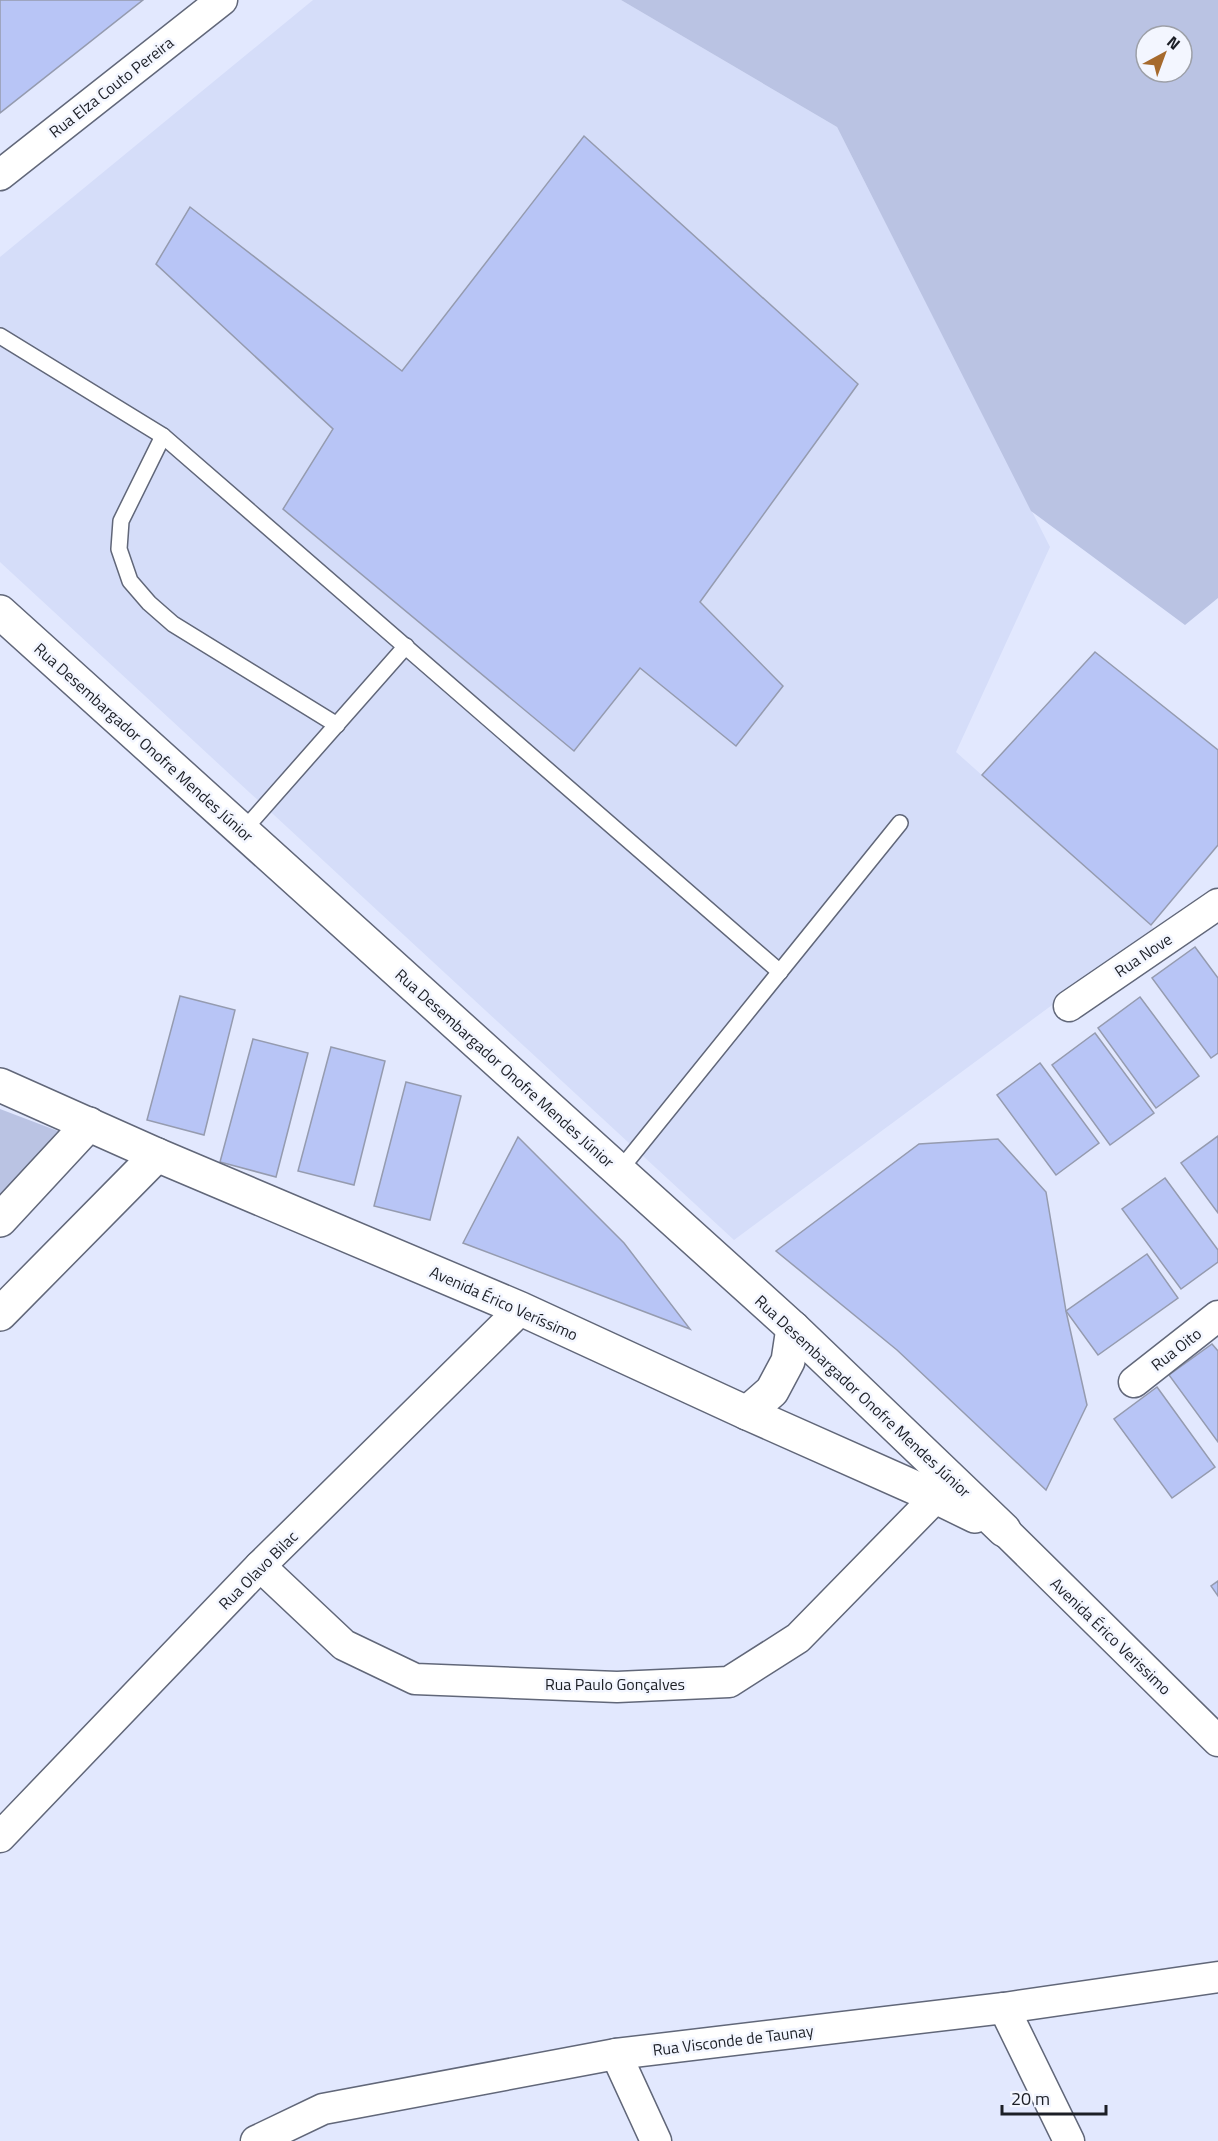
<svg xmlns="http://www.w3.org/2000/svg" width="1218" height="2141" viewBox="0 0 1218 2141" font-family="'Titillium Web',sans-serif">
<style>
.built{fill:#d5ddf9}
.green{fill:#bac3e3;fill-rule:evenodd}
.building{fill:#b8c5f6;stroke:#959baf;stroke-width:1.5}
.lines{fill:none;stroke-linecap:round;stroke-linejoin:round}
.service-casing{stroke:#616779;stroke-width:18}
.minor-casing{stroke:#616779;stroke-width:33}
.tertiary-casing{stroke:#616779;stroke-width:36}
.service{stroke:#fff;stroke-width:15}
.minor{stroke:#fff;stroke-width:30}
.tertiary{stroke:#fff;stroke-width:33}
.labels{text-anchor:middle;stroke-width:5;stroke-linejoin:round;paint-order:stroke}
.street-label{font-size:16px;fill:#1c1f26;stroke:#f3f6ff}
</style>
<rect width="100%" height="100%" fill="#e2e8fe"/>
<!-- built -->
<path class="built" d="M313,0H621L837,127L1050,547L956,752L1155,929L734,1240L0,562V257Z"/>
<!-- green -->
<g class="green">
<path d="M621,0H1218V598L1185,625L1031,511L837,127ZM1146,36H1182V72H1146Z"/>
<path d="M0,1109L71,1136L0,1210Z"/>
</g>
<!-- building -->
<g class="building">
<path d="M0,0H143L0,113Z"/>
<path d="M584,136L858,384L700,602L783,686L736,746L640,668L574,751L283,509L333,429L156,264L190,207L402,371Z"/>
<path d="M1095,652L1218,750V845L1151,925L982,775Z"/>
<path d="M1195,947L1218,978V1053L1211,1058L1152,978Z"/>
<path d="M180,996L235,1010L204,1135L147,1120Z"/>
<path d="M1140,997L1199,1076L1156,1108L1098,1028Z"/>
<path d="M1095,1033L1154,1113L1110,1145L1052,1065Z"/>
<path d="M253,1039L308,1053L276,1177L220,1162Z"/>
<path d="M331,1047L385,1061L354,1185L298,1171Z"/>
<path d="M1040,1063L1099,1143L1056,1175L997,1095Z"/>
<path d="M406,1082L461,1096L430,1220L374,1206Z"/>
<path d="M1218,1136V1213L1181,1163Z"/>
<path d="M518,1137L624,1243L690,1329L463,1243Z"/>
<path d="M998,1139L1046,1192L1066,1311L1087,1405L1046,1490L897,1350L776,1251L919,1144Z"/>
<path d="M1165,1178L1218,1250V1262L1181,1289L1122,1209Z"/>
<path d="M1147,1254L1178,1298L1098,1355L1066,1311Z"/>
<path d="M1212,1344L1218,1351V1442L1169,1375Z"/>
<path d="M1157,1387L1215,1467L1172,1498L1114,1419Z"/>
<path d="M1218,1581V1596L1211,1586Z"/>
</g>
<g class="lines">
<!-- service casing -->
<g class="service-casing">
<g id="service">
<path d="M0,336L163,436L780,972"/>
<path d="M163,436L121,521L119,549L130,581L149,603L173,624L337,725"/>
<path d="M242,832L406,646"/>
<path d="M619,1171L900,823"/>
</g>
</g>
<!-- minor casing -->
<g class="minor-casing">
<g id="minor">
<path d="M0,175L222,0"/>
<path d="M1069,1006L1218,904"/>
<path d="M1134,1382L1218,1316"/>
<path d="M1004,1530L1218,1741"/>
<path d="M260,1566L344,1645L415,1679L617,1687L729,1682L798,1638L936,1497"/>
<path d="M0,1837L260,1566L521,1309"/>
<path d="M1004,2008L1069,2141"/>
<path d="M616,2054L656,2141"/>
<path d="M256,2141L323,2109L616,2054L1004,2008L1218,1977"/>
</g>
</g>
<!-- tertiary casing -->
<g class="tertiary-casing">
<g id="tertiary">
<path d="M0,612L793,1328L1004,1530"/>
<path d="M0,1085L157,1155L521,1309L747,1413L936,1497L975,1516"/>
<path d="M0,1220L89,1124"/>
<path d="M0,1314L157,1155"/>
<path d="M747,1413L772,1391L788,1361L793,1328"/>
</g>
</g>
<!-- service -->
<use href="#service" class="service"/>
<!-- minor -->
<use href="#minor" class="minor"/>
<!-- tertiary -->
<use href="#tertiary" class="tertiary"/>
</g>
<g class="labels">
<!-- street labels -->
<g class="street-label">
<text transform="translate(111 87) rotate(-38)" y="6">Rua Elza Couto Pereira</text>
<text transform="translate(144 742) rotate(42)" y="6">Rua Desembargador Onofre Mendes Júnior</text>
<text transform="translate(1143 955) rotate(-34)" y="6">Rua Nove</text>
<text transform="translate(505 1068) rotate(42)" y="6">Rua Desembargador Onofre Mendes Júnior</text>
<text transform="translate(504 1303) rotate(24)" y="6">Avenida Érico Veríssimo</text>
<text transform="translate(1176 1349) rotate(-38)" y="6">Rua Oito</text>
<text transform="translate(863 1396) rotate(43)" y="6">Rua Desembargador Onofre Mendes Júnior</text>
<text transform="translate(258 1570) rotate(-45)" y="6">Rua Olavo Bilac</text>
<text transform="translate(1111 1636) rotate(44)" y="6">Avenida Érico Verissimo</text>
<text x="615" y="1690">Rua Paulo Gonçalves</text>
<text transform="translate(733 2040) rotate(-7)" y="6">Rua Visconde de Taunay</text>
</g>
</g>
<!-- north arrow -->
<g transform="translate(1164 54) rotate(41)"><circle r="28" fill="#f3f6ff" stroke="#9da0a8" stroke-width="1.5"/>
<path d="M0-4.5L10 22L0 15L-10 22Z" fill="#a66a2d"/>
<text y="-9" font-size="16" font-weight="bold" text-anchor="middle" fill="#1c1f26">N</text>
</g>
<!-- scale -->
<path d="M1002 2105v9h104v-9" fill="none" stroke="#1c1f26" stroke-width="3"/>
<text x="1011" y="2105" font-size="18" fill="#1c1f26" stroke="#f3f6ff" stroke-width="4.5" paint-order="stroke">20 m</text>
</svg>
